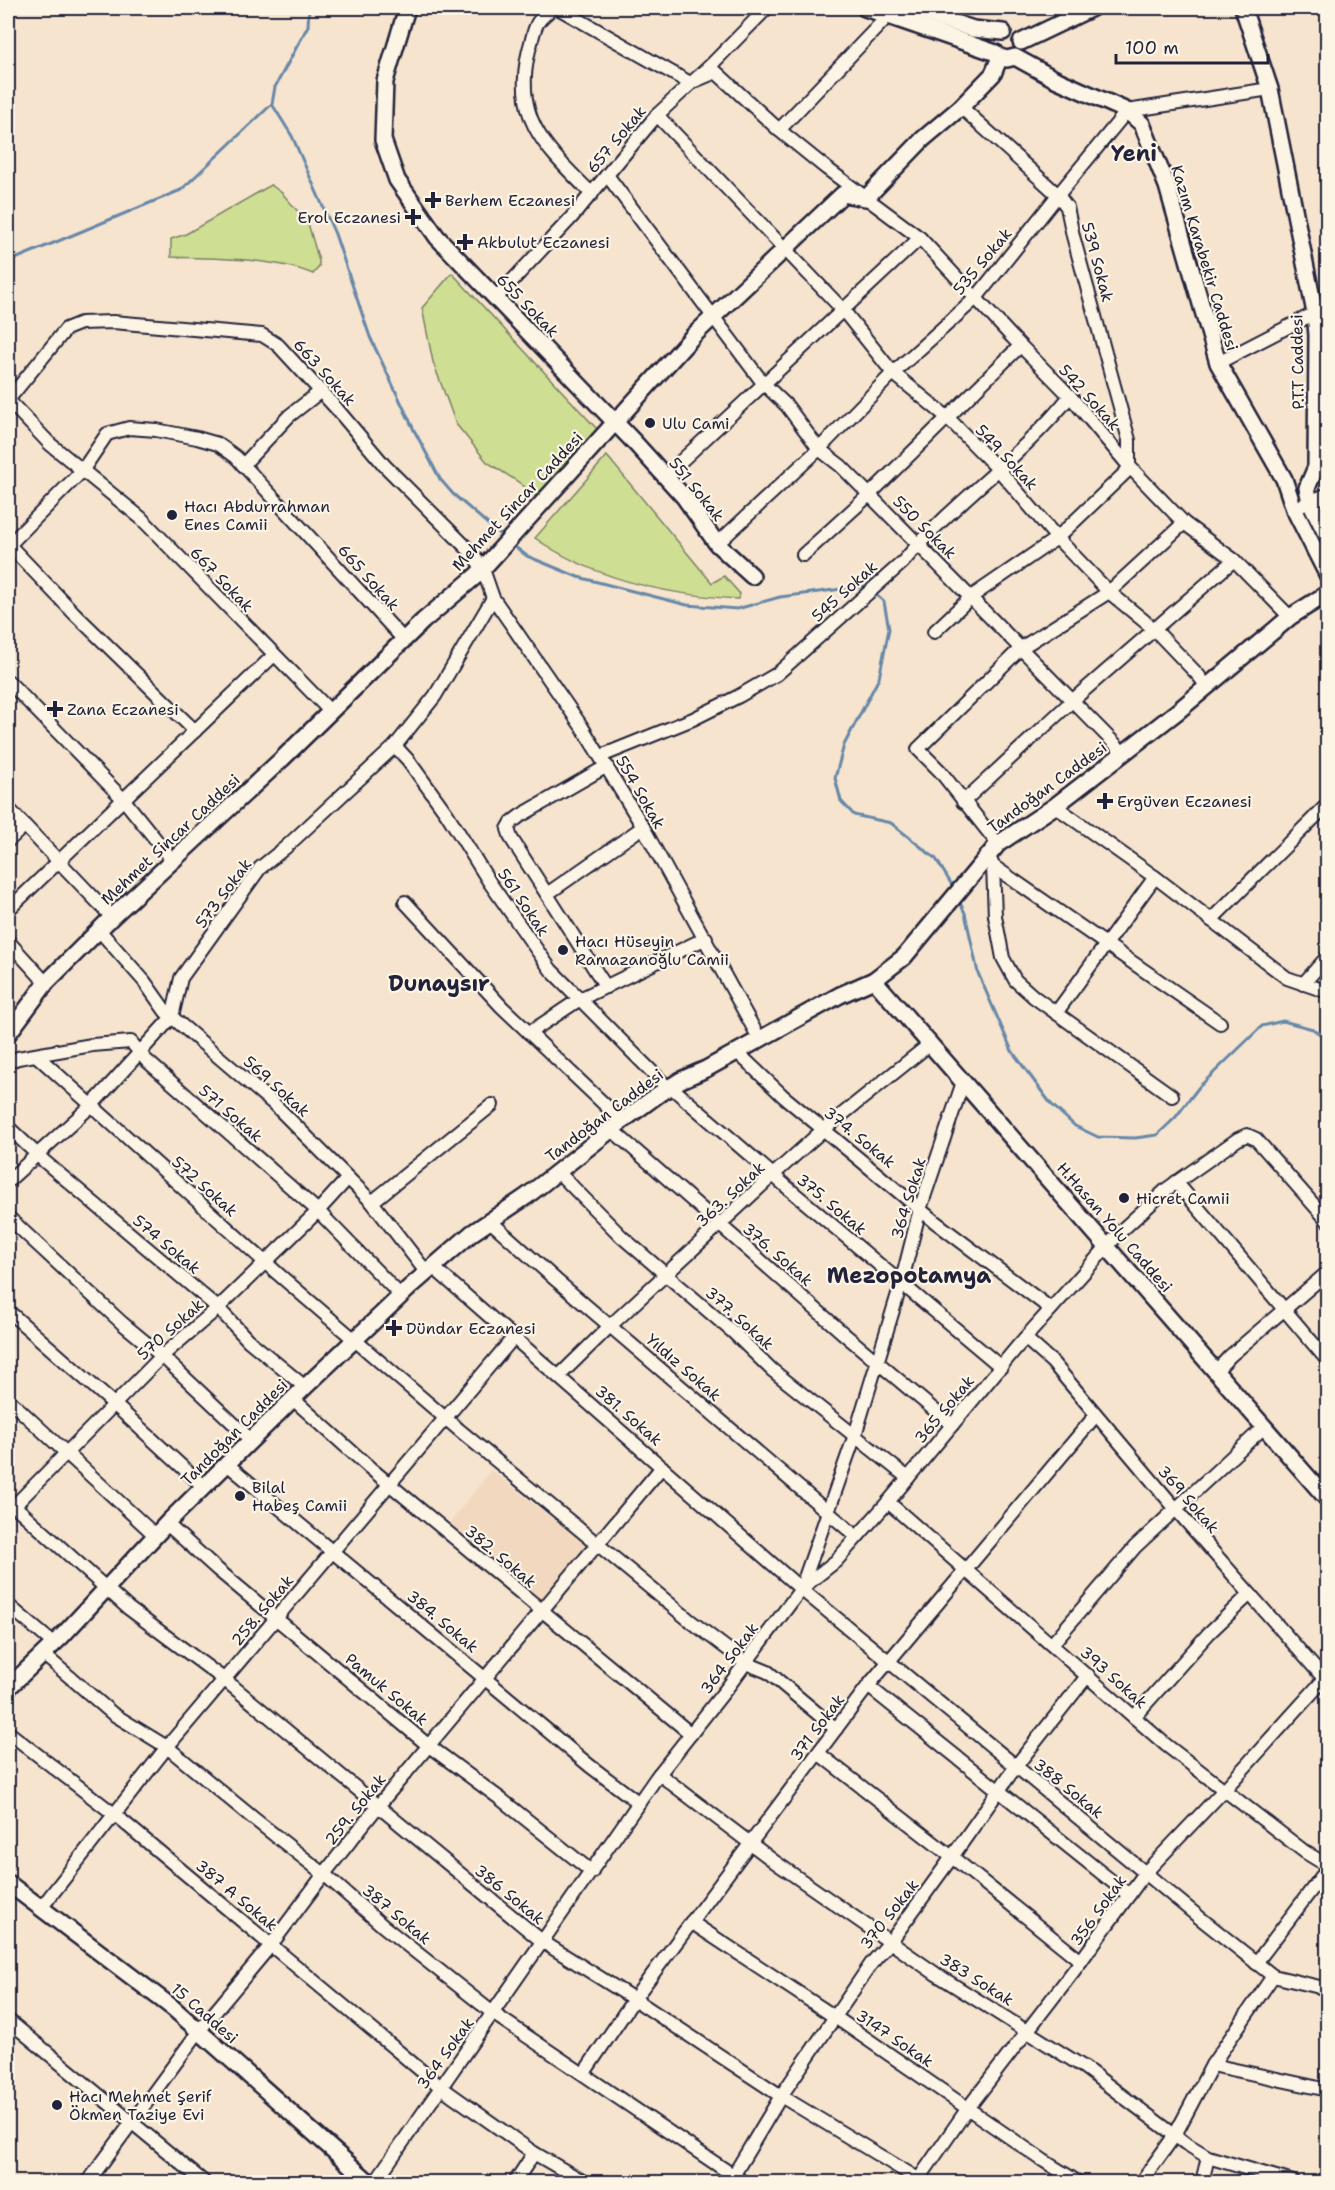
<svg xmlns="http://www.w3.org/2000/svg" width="1335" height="2190" viewBox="0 0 1335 2190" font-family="'Shantell Sans',sans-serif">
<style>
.built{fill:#f2d8be}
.green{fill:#cede92;stroke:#788066;stroke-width:1.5}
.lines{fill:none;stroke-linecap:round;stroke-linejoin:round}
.stream{stroke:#6687a9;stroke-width:3}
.minor-casing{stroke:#22223b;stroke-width:16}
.tertiary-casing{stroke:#22223b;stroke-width:20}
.minor{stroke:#fcf5e5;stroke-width:12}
.tertiary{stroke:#fcf5e5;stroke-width:15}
.poi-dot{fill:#22223b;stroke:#fcf5e5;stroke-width:2}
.labels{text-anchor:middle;stroke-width:4.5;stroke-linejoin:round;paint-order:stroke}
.street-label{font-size:16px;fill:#22223b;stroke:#fcf5e5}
.poi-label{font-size:16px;fill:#22223b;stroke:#fcf5e5;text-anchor:start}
.district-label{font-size:22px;font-weight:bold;fill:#22223b;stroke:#fcf5e5}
</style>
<rect width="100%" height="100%" fill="#f6e4ce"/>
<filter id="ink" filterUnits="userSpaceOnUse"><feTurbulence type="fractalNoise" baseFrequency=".0167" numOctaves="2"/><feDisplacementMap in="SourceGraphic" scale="12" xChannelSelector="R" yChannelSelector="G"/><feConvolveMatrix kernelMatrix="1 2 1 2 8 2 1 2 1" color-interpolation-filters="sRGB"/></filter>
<g filter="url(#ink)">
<!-- built -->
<path class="built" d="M491,1470L587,1546L541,1600L449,1524Z"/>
<!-- green -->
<g class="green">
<path d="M271,185L282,193L308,223L319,261V267L313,274C274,257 214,259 171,257V239L186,234Z"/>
<path d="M452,273L598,430L540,500L520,483L487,462L456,424L433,362L422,308Z"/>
<path d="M607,456L712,583L724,576L740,594L738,599C667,595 593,579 535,538Z"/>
</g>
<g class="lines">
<!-- stream -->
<g class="stream">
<path d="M309,8L308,26L275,87L272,104L292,136L335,234L370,337L414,430L440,479L453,494L504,538"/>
<path d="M8,262L181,190L272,104"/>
<path d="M511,544L527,556L578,577L687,605L737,609L780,597L865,586L868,588"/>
<path d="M873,592L884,602L889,629L879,678L844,745L835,778L841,801L854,815L891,823L936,859L955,890"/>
<path d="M958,899L965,913L978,973L1012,1051L1051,1104L1075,1126L1098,1137L1135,1138L1157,1135L1175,1118L1199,1087L1262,1026L1283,1021L1313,1029L1328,1040"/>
</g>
<!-- minor casing -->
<g class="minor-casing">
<g id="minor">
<path d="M553,8C533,23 536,26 529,50C512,119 546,148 592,194"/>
<path d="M558,8L690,83L716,72L779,130L826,168L920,238L1012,337L1070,396L1129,466L1184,523L1234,560L1290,617"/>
<path d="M657,115L843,310L893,373L947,417L999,470L1057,538L1109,592L1154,629L1199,676L1207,687"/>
<path d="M779,130L888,16"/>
<path d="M607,175L763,383L787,406L819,449L841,466L1116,745L1123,754"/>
<path d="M496,298L571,218L657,115L711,65L767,8"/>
<path d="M1218,363L1315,313"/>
<path d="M8,400L66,329L81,323L113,322L262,335L278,345L336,408L385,466L471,552L483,569L493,598L582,727L643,827L760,1040"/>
<path d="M8,400L50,444L141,518L330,711"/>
<path d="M243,465L289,416L321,391"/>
<path d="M667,478L678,464L920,238"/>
<path d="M1294,509L1328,494"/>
<path d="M717,544L819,449L893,373L976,298L1058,195L1127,111L1270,89"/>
<path d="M9,545L74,613L195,731"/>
<path d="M8,546L82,471L107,434L129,428L156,430L197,438L218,444L236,457L404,640"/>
<path d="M803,555L869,495L1020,346"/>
<path d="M934,632L971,597L1057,538L1126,472L1129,466V440L1073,236L1067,207L1058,195L961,107"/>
<path d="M8,681L124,800L173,861"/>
<path d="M395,746L408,760L447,814L490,883L551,970L668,1088"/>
<path d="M601,756L693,719L739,696L777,674L903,562C953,502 1021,458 1070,396"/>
<path d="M963,802L1073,700L1234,560"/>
<path d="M1055,806L1159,880L1287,978L1328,992"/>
<path d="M8,808L112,917"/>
<path d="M8,841L24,826"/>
<path d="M998,844L940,771L918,749L1021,648L1109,592L1184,523"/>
<path d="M989,856L993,866L995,916L1003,958L1015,980L1034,997L1172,1096"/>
<path d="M993,866L1220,1023"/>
<path d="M547,894L643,827"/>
<path d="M405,902L502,1007L622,1121"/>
<path d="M8,910L274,655"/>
<path d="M1211,920L1328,804"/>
<path d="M99,930L144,981L166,1012L275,1105L372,1202L427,1273"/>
<path d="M8,941L46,983"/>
<path d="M1303,984L1328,956"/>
<path d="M606,987L511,838L508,829L512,822L520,816L607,766"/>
<path d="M1056,1013L1155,877"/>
<path d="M529,1033L580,999L706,938"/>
<path d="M737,1052L783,1096L934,1221L1051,1309"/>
<path d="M36,1055L277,1273L458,1429L688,1619L746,1663L768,1672L836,1729"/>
<path d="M8,1062L18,1058L92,1045L131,1042L146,1060L318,1211L401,1296"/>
<path d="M671,1087L788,1188L1001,1367"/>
<path d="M8,1127L44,1161L218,1308L248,1340L305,1387"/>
<path d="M611,1129L844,1334L952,1425"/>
<path d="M559,1173L622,1237L734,1333L772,1370L908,1478"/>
<path d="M8,1181L91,1106L172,1017L181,978L260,868L286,847L395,746L435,696L493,598"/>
<path d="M1176,1182L1328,1361"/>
<path d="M372,1202L492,1105"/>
<path d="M8,1217L122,1323L162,1356L251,1440"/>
<path d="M490,1221L556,1280L857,1537"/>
<path d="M433,1267L801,1589L1200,1918L1273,1976L1328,1989"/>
<path d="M8,1311L115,1405L204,1487"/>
<path d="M1025,1338L1052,1362L1186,1521L1328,1683"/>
<path d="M1216,1371L1230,1356L1328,1272"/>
<path d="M559,1376L610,1326L773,1175L824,1129L930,1044"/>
<path d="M8,1399L156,1536"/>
<path d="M293,1399L370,1468L691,1734"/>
<path d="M227,1464L590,1766L639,1803"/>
<path d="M8,1500L128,1608L225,1680L543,1942L634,1999L781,2096L923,2182"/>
<path d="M888,1502L1166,1745L1305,1852L1328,1866"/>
<path d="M14,1506L162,1356L218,1308L318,1211L348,1178"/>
<path d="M167,1524L218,1570L429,1746L502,1800L592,1872"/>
<path d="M802,1588L836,1561L888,1502L1017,1347L1122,1230L1167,1189L1238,1139L1247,1135L1256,1139L1328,1221"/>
<path d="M8,1605L54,1644"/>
<path d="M1052,1644L1135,1547L1264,1427"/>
<path d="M43,1654L113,1714L167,1747L253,1818L324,1874L383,1926L494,2014L743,2182"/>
<path d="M868,1686L1129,1895"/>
<path d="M1134,1717L1209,1633L1250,1594"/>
<path d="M8,1732L114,1814L442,2088L534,2153L584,2182"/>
<path d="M818,1753L952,1857L1081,1961"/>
<path d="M659,1774L775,1862L936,1974L1085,2068L1185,2143L1208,2157L1293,2182"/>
<path d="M41,1908L167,1747L514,1337"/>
<path d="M691,1922L835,2017L1044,2161L1078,2182"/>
<path d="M1256,1963L1328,1868"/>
<path d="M8,2020L204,2182"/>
<path d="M1212,2065L1328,2090"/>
<path d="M584,2073L634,1999L868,1686L1096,1415"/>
<path d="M730,2181L781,2096L871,1964L891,1941L952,1857L1016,1766L1088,1675"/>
<path d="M88,2182L199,2031L271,1945L324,1874L378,1806L662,1467"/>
<path d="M375,2182L656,1778L727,1688L801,1589L855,1435L901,1284L920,1209L963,1082"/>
<path d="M515,2182L534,2153"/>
<path d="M919,2182L923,2173L968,2108L1075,1969L1145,1873L1224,1790L1328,1675"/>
<path d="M1141,2182L1175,2135L1212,2065L1273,1976"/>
<path d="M1202,2182L1208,2157"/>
</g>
</g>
<!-- tertiary casing -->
<g class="tertiary-casing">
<g id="tertiary">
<path d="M407,8L385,81L383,140L397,180L437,237L635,443L684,497L717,544L752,576"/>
<path d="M865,8L996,53"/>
<path d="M909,8L973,29L1003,32"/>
<path d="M1243,8L1270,89L1315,313L1317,335L1316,467L1307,488L1310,502L1328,538"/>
<path d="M1021,42L1092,8"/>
<path d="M1000,57L1007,59L1015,57L1053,78L1127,111L1142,124L1167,186L1218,363L1284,479L1294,509L1328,576"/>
<path d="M874,980L1328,1500"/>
<path d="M8,1034L46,983L112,917L282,759L423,621L477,575L693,336L843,194L866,198L923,139L961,107L993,74L1000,57"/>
<path d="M8,1688L63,1635L169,1521L305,1387L410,1287L472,1233L527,1196L622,1121L659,1094L681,1080L706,1069L840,995L874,980L904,957L998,844L1055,806L1178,711L1290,617L1328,593"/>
<path d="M8,1883L173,2008L369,2182"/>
</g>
</g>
<!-- minor -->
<use href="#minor" class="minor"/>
<!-- tertiary -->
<use href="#tertiary" class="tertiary"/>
</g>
</g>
<!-- markers -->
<g class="poi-dot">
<path d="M430 191h6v6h6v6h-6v6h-6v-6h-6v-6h6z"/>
<path d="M410 208h6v6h6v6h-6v6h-6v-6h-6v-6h6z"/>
<path d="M462 233h6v6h6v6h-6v6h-6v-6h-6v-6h6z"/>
<circle cx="650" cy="423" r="6"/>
<circle cx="172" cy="515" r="6"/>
<path d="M52 700h6v6h6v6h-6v6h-6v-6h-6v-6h6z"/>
<path d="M1102 792h6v6h6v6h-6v6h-6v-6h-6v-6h6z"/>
<circle cx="563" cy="950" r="6"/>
<circle cx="1124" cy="1198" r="6"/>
<path d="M391 1319h6v6h6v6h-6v6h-6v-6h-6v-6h6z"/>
<circle cx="240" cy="1496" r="6"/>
<circle cx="57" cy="2105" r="6"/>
</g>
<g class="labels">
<!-- street labels -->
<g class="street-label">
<text transform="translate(616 139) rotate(-50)" y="6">657 Sokak</text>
<text transform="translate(1205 258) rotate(73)" y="6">Kazım Karabekir Caddesi</text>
<text transform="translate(982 261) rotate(-50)" y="6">535 Sokak</text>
<text transform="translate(1098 262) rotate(75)" y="6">539 Sokak</text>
<text transform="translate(528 305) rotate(46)" y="6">655 Sokak</text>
<text transform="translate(1297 362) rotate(-91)" y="6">P.T.T Caddesi</text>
<text transform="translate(325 372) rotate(48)" y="6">663 Sokak</text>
<text transform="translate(1090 397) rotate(48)" y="6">542 Sokak</text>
<text transform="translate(1007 457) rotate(47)" y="6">549 Sokak</text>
<text transform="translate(697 489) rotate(51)" y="6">551 Sokak</text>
<text transform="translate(517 501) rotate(-47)" y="6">Mehmet Sincar Caddesi</text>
<text transform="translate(925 527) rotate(45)" y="6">550 Sokak</text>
<text transform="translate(369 577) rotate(48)" y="6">665 Sokak</text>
<text transform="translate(222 579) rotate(46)" y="6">667 Sokak</text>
<text transform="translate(844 591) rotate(-42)" y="6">545 Sokak</text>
<text transform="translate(1047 787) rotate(-36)" y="6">Tandoğan Caddesi</text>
<text transform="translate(641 792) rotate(60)" y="6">554 Sokak</text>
<text transform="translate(170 839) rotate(-43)" y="6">Mehmet Sincar Caddesi</text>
<text transform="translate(223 893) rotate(-53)" y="6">573 Sokak</text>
<text transform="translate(524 902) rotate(56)" y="6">561 Sokak</text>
<text transform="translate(277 1086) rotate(42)" y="6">569 Sokak</text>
<text transform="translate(231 1113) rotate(41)" y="6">571 Sokak</text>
<text transform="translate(604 1115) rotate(-37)" y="6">Tandoğan Caddesi</text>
<text transform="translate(860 1137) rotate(39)" y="6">374. Sokak</text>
<text transform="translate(205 1186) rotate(42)" y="6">572 Sokak</text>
<text transform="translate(730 1194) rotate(-43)" y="6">363. Sokak</text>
<text transform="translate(908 1198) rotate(-73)" y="6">364 Sokak</text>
<text transform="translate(832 1204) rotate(40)" y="6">375. Sokak</text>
<text transform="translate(1115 1227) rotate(49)" y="6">H.Hasan Yolu Caddesi</text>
<text transform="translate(167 1244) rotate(40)" y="6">574 Sokak</text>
<text transform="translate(778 1254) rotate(41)" y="6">376. Sokak</text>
<text transform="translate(740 1318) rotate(42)" y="6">377. Sokak</text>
<text transform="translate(170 1329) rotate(-42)" y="6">570 Sokak</text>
<text transform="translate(684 1367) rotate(41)" y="6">Yıldız Sokak</text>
<text transform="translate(944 1409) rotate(-50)" y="6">365 Sokak</text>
<text transform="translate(629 1415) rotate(41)" y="6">381. Sokak</text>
<text transform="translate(234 1432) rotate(-45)" y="6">Tandoğan Caddesi</text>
<text transform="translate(1189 1499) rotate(49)" y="6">369 Sokak</text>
<text transform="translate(501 1556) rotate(40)" y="6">382. Sokak</text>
<text transform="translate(262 1610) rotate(-50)" y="6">258. Sokak</text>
<text transform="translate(443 1621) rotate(40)" y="6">384. Sokak</text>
<text transform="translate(729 1658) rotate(-53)" y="6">364 Sokak</text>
<text transform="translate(1114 1677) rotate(42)" y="6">393 Sokak</text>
<text transform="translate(387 1689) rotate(40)" y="6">Pamuk Sokak</text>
<text transform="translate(817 1727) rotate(-53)" y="6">371 Sokak</text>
<text transform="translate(1069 1788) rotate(39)" y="6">388 Sokak</text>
<text transform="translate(355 1809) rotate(-51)" y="6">259. Sokak</text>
<text transform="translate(510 1894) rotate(39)" y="6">386 Sokak</text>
<text transform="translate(237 1895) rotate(40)" y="6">387 A Sokak</text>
<text transform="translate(1098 1910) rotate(-54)" y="6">356 Sokak</text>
<text transform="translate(397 1914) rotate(40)" y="6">387 Sokak</text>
<text transform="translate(889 1914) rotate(-52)" y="6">370 Sokak</text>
<text transform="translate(977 1979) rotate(32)" y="6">383 Sokak</text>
<text transform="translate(205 2013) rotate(41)" y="6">15 Caddesi</text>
<text transform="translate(895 2038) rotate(34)" y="6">3147 Sokak</text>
<text transform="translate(445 2053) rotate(-54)" y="6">364 Sokak</text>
</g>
<!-- poi labels -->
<g class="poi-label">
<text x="445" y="206">Berhem Eczanesi</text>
<text x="401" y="223" text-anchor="end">Erol Eczanesi</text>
<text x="477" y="248">Akbulut Eczanesi</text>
<text x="662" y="429">Ulu Cami</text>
<text x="184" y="512">Hacı Abdurrahman<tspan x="184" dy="18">Enes Camii</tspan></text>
<text x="67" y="715">Zana Eczanesi</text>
<text x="1117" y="807">Ergüven Eczanesi</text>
<text x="575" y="947">Hacı Hüseyin<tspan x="575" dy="18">Ramazanoğlu Camii</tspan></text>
<text x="1136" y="1204">Hicret Camii</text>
<text x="406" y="1334">Dündar Eczanesi</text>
<text x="252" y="1493">Bilal<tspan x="252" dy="18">Habeş Camii</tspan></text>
<text x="69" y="2102">Hacı Mehmet Şerif<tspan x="69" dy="18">Ökmen Taziye Evi</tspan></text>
</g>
<!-- district labels -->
<g class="district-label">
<text x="1134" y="161">Yeni</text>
<text x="439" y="991">Dunaysır</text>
<text x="909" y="1283">Mezopotamya</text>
</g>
</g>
<!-- margin -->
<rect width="1335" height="2190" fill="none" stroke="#fcf5e5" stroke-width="30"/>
<rect x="15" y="15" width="1305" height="2160" fill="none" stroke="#22223b" stroke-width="2" filter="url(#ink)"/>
<!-- scale -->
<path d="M1116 54v9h152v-9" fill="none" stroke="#22223b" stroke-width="3"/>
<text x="1125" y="54" font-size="18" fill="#22223b" stroke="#fcf5e5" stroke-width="4.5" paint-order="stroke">100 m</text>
</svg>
